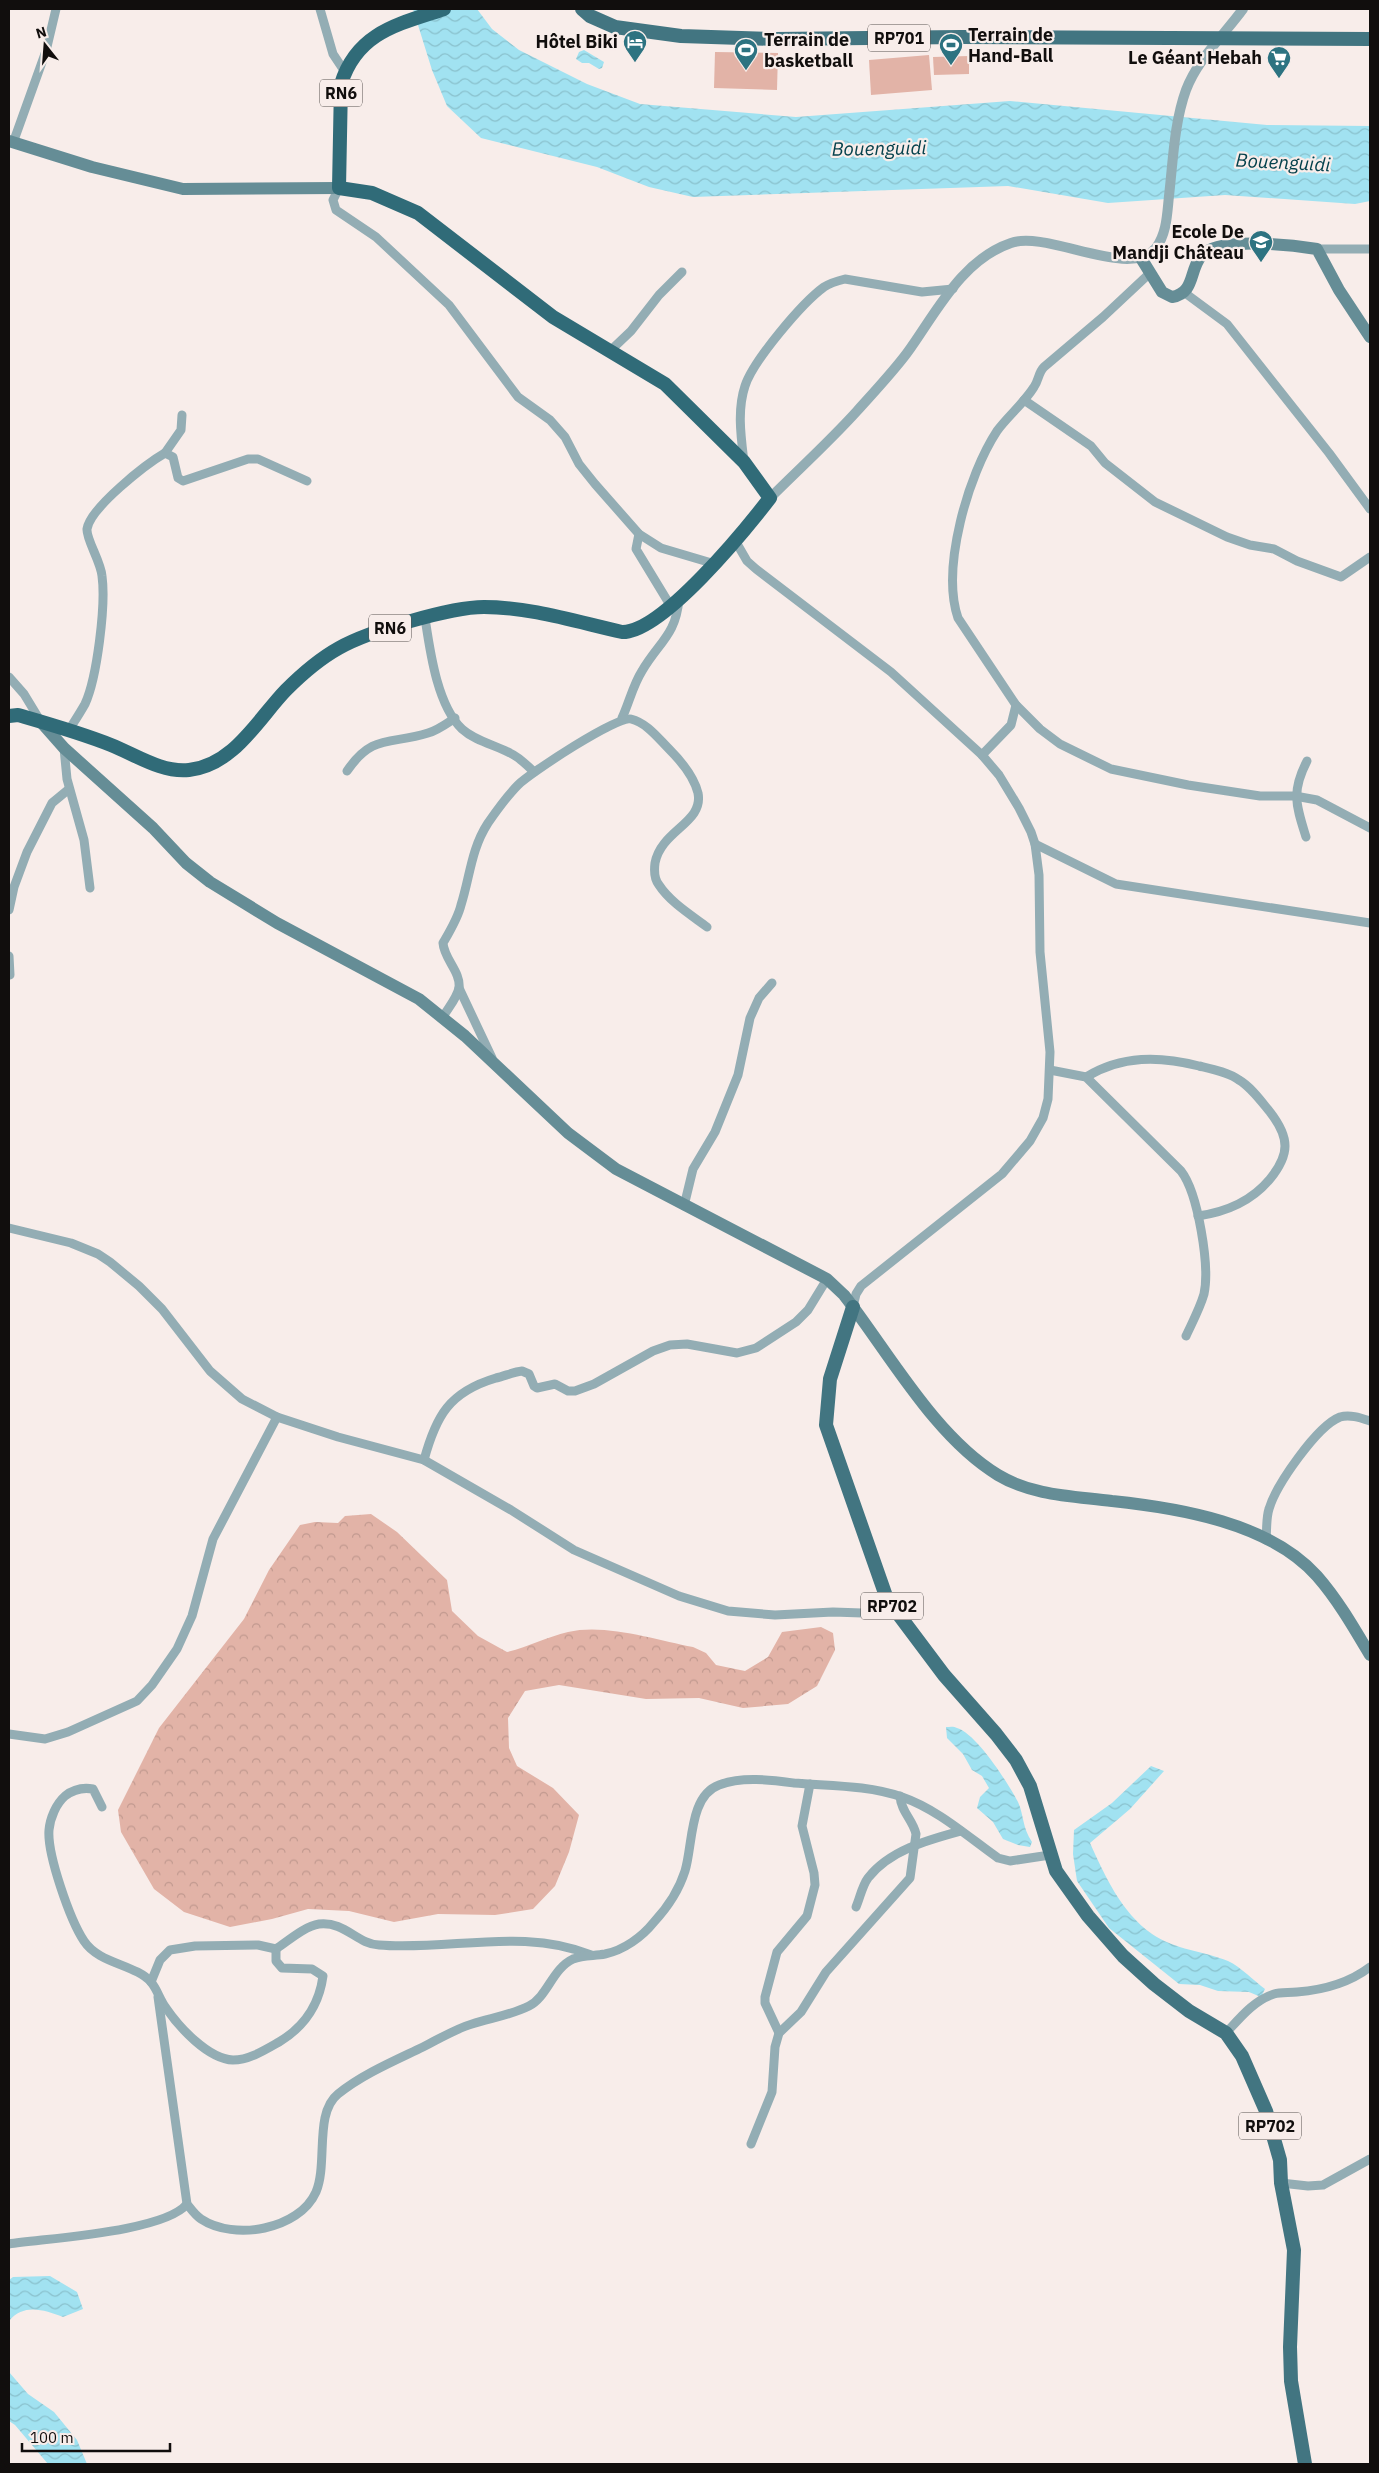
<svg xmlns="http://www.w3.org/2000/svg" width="1379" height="2473" viewBox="0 0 1379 2473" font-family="'IBM Plex Sans',sans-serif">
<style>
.forest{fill:url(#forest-crowns)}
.green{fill:#e2b3a7}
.water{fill:url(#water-waves)}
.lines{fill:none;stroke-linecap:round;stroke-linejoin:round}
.minor{stroke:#93adb4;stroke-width:9}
.tertiary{stroke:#93adb4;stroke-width:10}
.secondary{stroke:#658d96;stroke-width:12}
.primary{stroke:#427581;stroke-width:14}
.trunk{stroke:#306b78;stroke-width:14}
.labels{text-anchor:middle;stroke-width:4.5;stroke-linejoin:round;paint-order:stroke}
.shield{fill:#f8edea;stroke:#56514f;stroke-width:1}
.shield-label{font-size:16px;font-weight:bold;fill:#110e0d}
.poi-label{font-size:18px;font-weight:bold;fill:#110e0d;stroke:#f8edea;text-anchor:end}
.water-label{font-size:19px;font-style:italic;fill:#04414c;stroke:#f8edea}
</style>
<defs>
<pattern id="forest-crowns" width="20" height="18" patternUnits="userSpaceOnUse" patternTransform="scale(1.25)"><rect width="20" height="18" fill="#e2b3a7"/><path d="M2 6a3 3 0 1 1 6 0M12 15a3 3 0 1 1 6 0" fill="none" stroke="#c1998f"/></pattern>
<pattern id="water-waves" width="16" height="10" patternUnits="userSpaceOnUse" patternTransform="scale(1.25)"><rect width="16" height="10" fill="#a1e2f1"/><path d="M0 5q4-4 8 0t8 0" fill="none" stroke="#8ac1cd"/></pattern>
</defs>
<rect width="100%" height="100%" fill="#f8edea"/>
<!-- forest -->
<path class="forest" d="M371,1514L397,1532L447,1580L452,1611L478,1636L507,1652C528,1647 547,1637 568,1632C605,1623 656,1640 693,1647L706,1653L716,1665L745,1671L768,1657L782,1632L821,1627L833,1633L835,1650L817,1686L788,1704L743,1708L699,1698L646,1699L559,1685L525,1691L508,1718L509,1748L517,1766L553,1788L579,1815L569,1852L555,1886L533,1909L495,1915L438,1914L394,1922L349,1911L308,1909L272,1919L230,1927L184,1912L154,1889L121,1832L118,1810L159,1728L244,1619L269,1570L300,1525L315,1522L338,1523L345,1516Z"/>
<!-- green -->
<g class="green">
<path d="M715,52L778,53L777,90L714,88Z"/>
<path d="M929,55L932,90L871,95L869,60Z"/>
<path d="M969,56V74L934,75L933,57Z"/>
</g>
<!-- water -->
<g class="water">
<path d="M413,9H477L492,29L519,50L587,84L640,104L796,117L1010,101L1267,125L1370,126V201L1355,204L1225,195L1108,203L1008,186L693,197L649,187L597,167L481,138L447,106L432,70Z"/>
<path d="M584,50L604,62L602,68L599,69L589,63H582L576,59L579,52Z"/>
<path d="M946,1727C949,1727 954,1726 957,1728C977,1734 1008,1783 1018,1802C1024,1815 1022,1827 1032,1842L1030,1847L1018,1845L1003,1839L993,1822L977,1808L980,1797L989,1788L982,1776L972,1770L963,1754L947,1738Z"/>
<path d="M1151,1766L1164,1771L1130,1809L1090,1843C1105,1876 1121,1912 1152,1934C1175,1950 1204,1951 1228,1961C1241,1967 1254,1981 1265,1989L1261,1997L1249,1992L1218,1991L1200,1985L1179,1984L1109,1928L1077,1881L1073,1854L1074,1830L1112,1803Z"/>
<path d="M50,2276L77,2292L83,2309L63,2317C44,2310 24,2303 9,2321V2280L13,2277Z"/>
<path d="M9,2372L28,2394L54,2412L77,2440L87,2464H48L15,2425L9,2421Z"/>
</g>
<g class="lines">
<!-- minor -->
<g class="minor">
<path d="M320,9L333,54L345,72"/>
<path d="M13,143L46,51L56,9"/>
<path d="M339,188L333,200L336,210L376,237L449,305L518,397L550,420L565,437L579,464L595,484L639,534L661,548L715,564"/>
<path d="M1317,249H1370"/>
<path d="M1150,273L1103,317L1044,367C1038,373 1039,380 1034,387C1024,403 1008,416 997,431C968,475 941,568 958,618L1016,705L1040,729L1060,744L1111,769L1188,785L1260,796H1295L1317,800L1370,828"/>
<path d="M1185,293L1227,324L1329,453L1370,509"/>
<path d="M610,351L631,331L659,295L682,272"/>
<path d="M1024,400L1091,446L1105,463L1155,502L1227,537L1250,545L1274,549L1297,561L1341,577L1370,557"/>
<path d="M165,453L181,430L182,415"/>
<path d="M744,462C741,437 737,410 745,386C753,361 802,303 824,287C830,283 837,281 845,279L922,292L953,289"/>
<path d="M639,534L636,549L670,605"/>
<path d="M736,542L747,561L756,569L891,672L982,755L999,775L1019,808L1031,832L1035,844L1039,875L1040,952L1050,1052L1048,1099L1043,1118L1030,1141L1002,1174L861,1286L856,1294L853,1307"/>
<path d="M425,618C430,651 437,705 462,729C475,741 495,745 510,753C519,757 527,765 534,772"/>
<path d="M9,677L24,694L41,722"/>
<path d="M622,718C629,703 633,685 642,671C659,642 676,635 679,599"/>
<path d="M69,730C74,722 80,713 85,704C97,678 106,605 102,576C101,562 86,539 87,529C90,508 146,464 165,453L173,457L178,478L183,481L248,459H258L307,481"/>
<path d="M64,748L67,779L84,840L90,888"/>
<path d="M982,755L1011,725L1016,705"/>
<path d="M347,771C373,733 391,745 428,733C438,730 446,724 455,718"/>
<path d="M1306,837C1296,805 1291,792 1307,761"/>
<path d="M1035,844L1116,884L1370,923"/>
<path d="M9,910L14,887L27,852L52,803L69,789"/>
<path d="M9,956L10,975"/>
<path d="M459,988L492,1058"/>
<path d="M443,1017C448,1008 457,998 459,988C461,972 444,959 443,943C450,931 458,918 461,905C470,877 471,849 488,823C497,810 507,796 518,785C530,773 618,715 631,719C647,723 658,738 669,749C680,760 694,777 698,793C704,823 661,830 655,863C654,871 654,879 659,885C670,902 691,915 707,927"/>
<path d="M1050,1070L1086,1077L1181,1171C1198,1193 1210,1266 1204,1294C1200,1308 1192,1323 1186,1336"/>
<path d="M1086,1077C1122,1055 1160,1056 1199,1066C1212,1069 1228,1072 1239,1080C1251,1087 1261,1101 1270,1112C1290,1138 1290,1154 1270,1179C1251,1202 1226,1212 1198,1216"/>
<path d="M684,1206L693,1169L715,1132L738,1075L750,1018L759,998L772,983"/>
<path d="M9,1228L71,1243L98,1254L110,1262L139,1286L162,1309L210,1371L242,1399L277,1417L338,1437L424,1460L511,1510L574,1550L679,1596L728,1611L775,1615L833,1612L862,1613L874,1609L887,1599"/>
<path d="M424,1460C436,1416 449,1392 496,1378C505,1376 513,1372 522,1371L529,1374L534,1386L537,1388L555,1384L568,1391H575L594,1384L653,1351L670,1345L687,1344L737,1353L756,1348L796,1322L808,1310L827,1279"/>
<path d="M1266,1540C1267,1529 1266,1518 1269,1509C1276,1485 1317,1426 1340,1417C1350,1414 1361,1418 1370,1421"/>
<path d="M9,1734L45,1739L68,1732L137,1701L152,1685L177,1649L192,1616L213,1539L277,1417"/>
<path d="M102,1807L93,1789C82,1787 74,1789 65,1796C56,1804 50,1818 49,1830C47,1854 70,1920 84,1941C99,1964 135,1964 151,1982C157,1989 160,2000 166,2008C179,2027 208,2059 233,2060C249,2060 265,2050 279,2042C304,2027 319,2006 323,1976L312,1969L282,1968L276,1961V1949"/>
<path d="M856,1907C860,1898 862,1886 868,1878C890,1850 928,1840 961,1831"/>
<path d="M151,1982L160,1960L170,1950L195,1946L258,1945L276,1949C288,1941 305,1926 319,1924C345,1921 357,1944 379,1945C449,1951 524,1927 591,1955"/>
<path d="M158,1997L187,2204C191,2209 195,2215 201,2219C234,2241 299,2230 316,2192C328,2164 314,2113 338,2094C363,2074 394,2061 423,2047C439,2039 455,2029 472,2024C491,2018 511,2015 529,2006C548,1996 552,1969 573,1959C583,1955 594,1956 605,1954C624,1950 642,1937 654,1922C667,1908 679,1890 685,1871C693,1845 689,1796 719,1785C742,1776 771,1780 794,1783C830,1786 868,1785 902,1797C937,1809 967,1836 998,1858L1010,1861L1050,1855"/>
<path d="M779,2033L765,2003V1997L777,1952L807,1916L815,1885L814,1873L802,1826L810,1784"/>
<path d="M1226,2033C1239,2019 1254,2000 1274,1994C1281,1992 1289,1993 1297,1992C1323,1990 1349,1983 1370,1967"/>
<path d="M751,2144L772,2092L775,2047L779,2033L801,2012L826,1972L910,1878L916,1834C913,1820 901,1812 900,1796"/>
<path d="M1281,2183L1308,2186L1323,2185L1370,2159"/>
<path d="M9,2244C48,2238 164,2232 187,2204"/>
</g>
<!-- tertiary -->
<path class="tertiary" d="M770,498C799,469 830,441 857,411C874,392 892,373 907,353C936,313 961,260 1011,243C1047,230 1130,280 1156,248C1167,233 1167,214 1169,196C1173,162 1174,123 1186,90C1197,60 1224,35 1243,9"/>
<!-- secondary -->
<g class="secondary">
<path d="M9,141L92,167L183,189L339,188"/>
<path d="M1141,258L1162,292L1172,297C1195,293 1189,271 1201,256C1216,236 1293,245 1317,249L1339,290L1370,337"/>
<path d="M41,722L64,748L153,828L186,863L210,882L277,923L419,999L465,1036L568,1133L616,1169L827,1279L844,1295C889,1353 935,1437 998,1475C1033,1496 1073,1496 1112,1501C1179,1508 1270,1523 1317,1576C1338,1600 1354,1628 1370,1655"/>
</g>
<!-- primary -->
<g class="primary">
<path d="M582,9L590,16L615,27L681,36L775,39L961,37L1370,39"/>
<path d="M853,1307L830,1379L826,1425L887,1599L944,1675L996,1734L1016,1760L1030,1786L1056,1871L1088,1916L1123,1956L1154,1984L1189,2011L1226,2033L1242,2056L1266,2111L1280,2160L1281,2183L1294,2250L1290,2347L1291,2381L1305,2464"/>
</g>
<!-- trunk -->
<path class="trunk" d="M9,716L18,715C49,724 81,733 111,745C136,755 162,773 189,770C234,765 258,719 286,690C301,675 321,658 339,648C369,631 451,607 484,607C530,607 577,622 622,632C662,633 746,529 770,498L744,462L665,384L553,317L418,213L372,193L339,188L341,84C357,32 399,24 444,9"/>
</g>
<!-- icons -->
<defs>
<g id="hotel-pin" transform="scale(1.25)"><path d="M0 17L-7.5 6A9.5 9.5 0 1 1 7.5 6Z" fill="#2d7381" stroke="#f8edea"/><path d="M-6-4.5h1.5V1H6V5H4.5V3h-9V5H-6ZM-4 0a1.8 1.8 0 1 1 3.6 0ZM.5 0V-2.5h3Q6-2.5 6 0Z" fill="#fff"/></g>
<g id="stadium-pin" transform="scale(1.25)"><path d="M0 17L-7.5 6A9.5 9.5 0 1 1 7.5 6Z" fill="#2d7381" stroke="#f8edea"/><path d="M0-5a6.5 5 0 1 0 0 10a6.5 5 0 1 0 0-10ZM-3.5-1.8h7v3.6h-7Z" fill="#fff"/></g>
<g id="supermarket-pin" transform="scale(1.25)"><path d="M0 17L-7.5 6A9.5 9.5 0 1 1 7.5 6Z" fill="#2d7381" stroke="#f8edea"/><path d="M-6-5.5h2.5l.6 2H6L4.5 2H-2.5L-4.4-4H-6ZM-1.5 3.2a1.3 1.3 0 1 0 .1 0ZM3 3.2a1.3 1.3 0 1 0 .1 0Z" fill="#fff"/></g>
<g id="school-pin" transform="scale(1.25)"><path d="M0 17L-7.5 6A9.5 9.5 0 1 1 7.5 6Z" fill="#2d7381" stroke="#f8edea"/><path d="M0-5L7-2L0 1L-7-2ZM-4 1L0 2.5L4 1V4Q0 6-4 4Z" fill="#fff"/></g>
</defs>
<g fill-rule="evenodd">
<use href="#hotel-pin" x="635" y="42"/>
<use href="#stadium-pin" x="951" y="45"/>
<use href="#stadium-pin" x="746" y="50"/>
<use href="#supermarket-pin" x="1279" y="58"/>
<use href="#school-pin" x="1261" y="242"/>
</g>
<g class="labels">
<!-- shield labels -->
<g class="shield">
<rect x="868" y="24.5" width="62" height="27" rx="4"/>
<rect x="320" y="79.5" width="42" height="27" rx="4"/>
<rect x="369" y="614.5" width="42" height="27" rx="4"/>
<rect x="861" y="1592.5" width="62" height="27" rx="4"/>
<rect x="1239" y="2112.5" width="62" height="27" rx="4"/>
</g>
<g class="shield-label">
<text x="899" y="44">RP701</text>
<text x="341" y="99">RN6</text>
<text x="390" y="634">RN6</text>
<text x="892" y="1612">RP702</text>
<text x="1270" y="2132">RP702</text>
</g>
<!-- poi labels -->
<g class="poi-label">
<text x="968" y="41" text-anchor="start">Terrain de<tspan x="968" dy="21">Hand-Ball</tspan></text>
<text x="764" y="46" text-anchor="start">Terrain de<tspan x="764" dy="21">basketball</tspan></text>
<text x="618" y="48">Hôtel Biki</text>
<text x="1262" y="64">Le Géant Hebah</text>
<text x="1244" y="238">Ecole De<tspan x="1244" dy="21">Mandji Château</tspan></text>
</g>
<!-- water labels -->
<g class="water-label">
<text transform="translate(879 148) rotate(-1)" y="7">Bouenguidi</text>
<text transform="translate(1283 162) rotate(3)" y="7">Bouenguidi</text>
</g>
</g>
<!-- border -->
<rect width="1379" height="2473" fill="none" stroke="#110e0d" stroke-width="20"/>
<!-- north arrow -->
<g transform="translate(45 45) rotate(343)" stroke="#f8edea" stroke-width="4" paint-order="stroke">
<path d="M0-4L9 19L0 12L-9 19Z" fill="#110e0d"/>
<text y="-8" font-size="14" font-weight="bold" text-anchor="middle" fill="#110e0d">N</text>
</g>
<!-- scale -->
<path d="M22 2443v8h148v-8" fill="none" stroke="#110e0d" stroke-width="2.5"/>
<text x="30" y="2443" font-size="15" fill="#110e0d" stroke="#f8edea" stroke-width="4" paint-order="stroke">100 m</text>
</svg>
